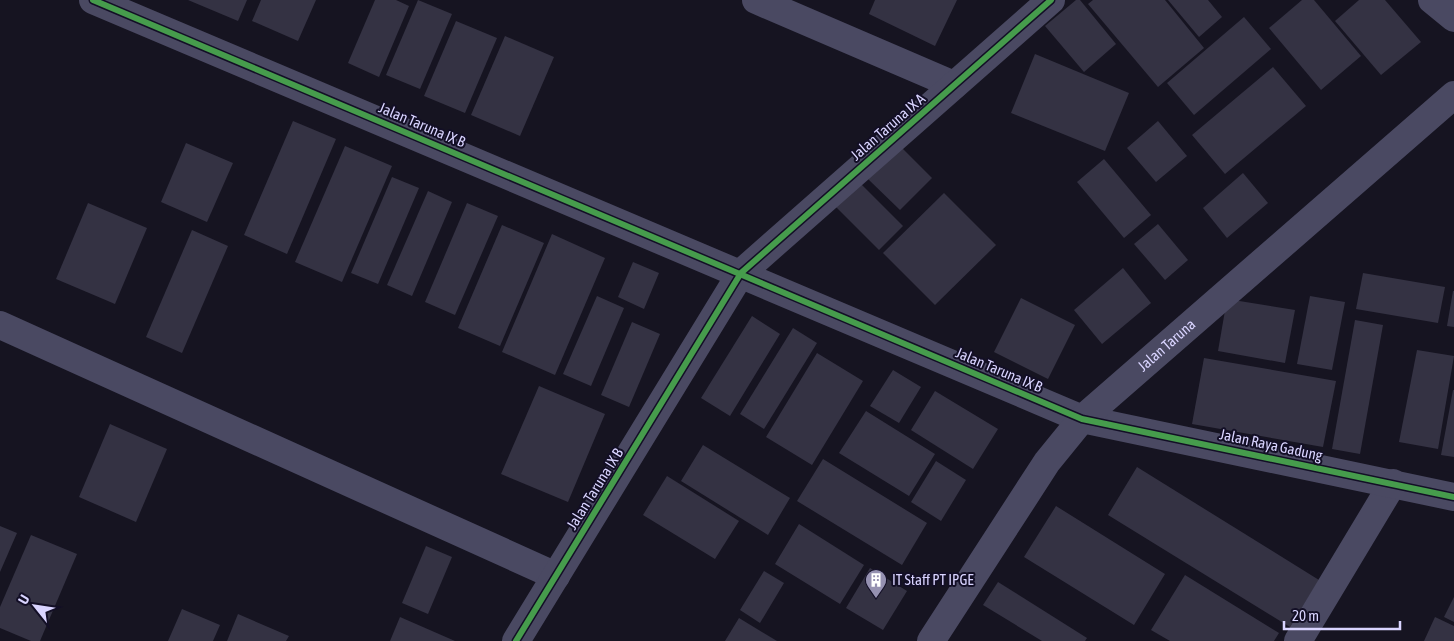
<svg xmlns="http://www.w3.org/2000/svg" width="1454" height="641" viewBox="0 0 1454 641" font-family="'Asap Condensed',sans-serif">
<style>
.building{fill:#343243}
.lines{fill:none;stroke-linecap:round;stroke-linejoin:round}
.minor{stroke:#4a4962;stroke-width:28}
.tertiary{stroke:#4a4962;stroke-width:28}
.cycleway-casing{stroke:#130f26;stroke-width:9}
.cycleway{stroke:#469c4c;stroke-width:6}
.labels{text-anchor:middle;stroke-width:4;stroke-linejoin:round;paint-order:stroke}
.street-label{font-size:15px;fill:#d9d4ff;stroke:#130f26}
.poi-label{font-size:15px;fill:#d9d4ff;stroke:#130f26;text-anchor:start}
</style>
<rect width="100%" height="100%" fill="#161421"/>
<!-- building -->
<g class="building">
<path d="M188,0H247L238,21Z"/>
<path d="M261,0H316L298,41L252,21Z"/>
<path d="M375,0H396L409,6L379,77L348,63Z"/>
<path d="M418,0L452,14L420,89L386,75Z"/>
<path d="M875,0H957L935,46L869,14Z"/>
<path d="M1076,0H1080L1116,44L1084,72L1045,26Z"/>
<path d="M1093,0H1165L1204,48L1158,87L1088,4Z"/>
<path d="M1168,0H1208L1222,17L1199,37Z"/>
<path d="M1302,0H1314L1361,56L1321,90L1269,28Z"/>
<path d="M1359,0H1385L1421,42L1381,75L1335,21Z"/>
<path d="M1244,17L1271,49L1194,115L1167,83Z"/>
<path d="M456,21L497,38L465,113L424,96Z"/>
<path d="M505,36L554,57L520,136L471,115Z"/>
<path d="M1035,54L1129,93L1105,151L1011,113Z"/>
<path d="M1273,67L1306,106L1225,174L1192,135Z"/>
<path d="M293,121L336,139L287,254L244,235Z"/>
<path d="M1158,121L1187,156L1156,182L1127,148Z"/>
<path d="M186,143L233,163L207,222L161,202Z"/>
<path d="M345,146L392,166L342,282L295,262Z"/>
<path d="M900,146L932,178L900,210L868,179Z"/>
<path d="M1104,159L1151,215L1124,238L1077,182Z"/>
<path d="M1243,173L1268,203L1227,238L1203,208Z"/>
<path d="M392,177L419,188L378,284L351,273Z"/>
<path d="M859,182L903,226L879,250L835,206Z"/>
<path d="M428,191L452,202L412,296L387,285Z"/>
<path d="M944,193L996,245L935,305L883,253Z"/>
<path d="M88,203L147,228L115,304L56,279Z"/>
<path d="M467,203L498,216L455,315L425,302Z"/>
<path d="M1158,224L1188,260L1165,280L1134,244Z"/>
<path d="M502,225L544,243L500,346L458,328Z"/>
<path d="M192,230L228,246L182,353L146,337Z"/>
<path d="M552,234L605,258L555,375L502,352Z"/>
<path d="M633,262L659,273L644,309L618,297Z"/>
<path d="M1123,268L1151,303L1102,344L1074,310Z"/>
<path d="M1363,273L1445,287L1438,323L1356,309Z"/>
<path d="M1453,291H1454V327L1447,326Z"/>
<path d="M597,296L624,308L591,386L563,374Z"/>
<path d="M1310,296L1345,302L1332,370L1297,364Z"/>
<path d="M1021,298L1075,325L1048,379L994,352Z"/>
<path d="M1227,299L1295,310L1285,363L1218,351Z"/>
<path d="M752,316L780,334L730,416L701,398Z"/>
<path d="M1355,320L1383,325L1360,454L1332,449Z"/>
<path d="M632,322L660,334L629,407L601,395Z"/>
<path d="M793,328L817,343L764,429L740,414Z"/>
<path d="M1417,350L1454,356L1438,449L1399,442Z"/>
<path d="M817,353L863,381L812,465L766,437Z"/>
<path d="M1204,358L1336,381L1323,447L1192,424Z"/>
<path d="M893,370L921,387L899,423L870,406Z"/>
<path d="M539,386L605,414L568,502L501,474Z"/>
<path d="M1453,390H1454V457L1441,455Z"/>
<path d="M935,391L998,429L973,469L911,430Z"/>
<path d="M866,411L935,454L909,496L839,453Z"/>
<path d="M110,424L167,449L136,522L79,497Z"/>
<path d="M703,445L790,498L768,535L681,481Z"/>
<path d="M823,459L927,523L902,565L797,501Z"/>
<path d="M936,461L966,480L941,521L911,502Z"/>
<path d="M1137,467L1319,580L1290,627L1108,515Z"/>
<path d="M667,476L739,521L715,559L643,515Z"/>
<path d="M1056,506L1165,574L1134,625L1024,557Z"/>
<path d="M799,524L864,565L840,604L775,564Z"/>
<path d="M0,526L17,533L0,572Z"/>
<path d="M31,535L77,554L40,641H31L0,628V607Z"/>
<path d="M426,546L452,557L428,614L402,603Z"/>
<path d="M870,568L907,591L883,630L846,608Z"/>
<path d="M764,571L784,583L760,623L740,610Z"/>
<path d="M1185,575L1279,633L1274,641H1170L1151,630Z"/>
<path d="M998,582L1087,638L1085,641H1042L983,605Z"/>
<path d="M1454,597V622L1444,617Z"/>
<path d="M182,609L220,625L213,641H168Z"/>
<path d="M238,614L289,636L286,641H227Z"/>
<path d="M400,617L455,641H390Z"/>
<path d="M1435,617L1454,626V641H1424Z"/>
<path d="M739,618L777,641H725Z"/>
</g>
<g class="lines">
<!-- minor -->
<g class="minor">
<path d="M93,0L1082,419"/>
<path d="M756,0L954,85"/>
<path d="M1432,0L1454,18"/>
<path d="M0,325L556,576"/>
<path d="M516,641L741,273L1051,0"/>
<path d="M1298,641L1393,483"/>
</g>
<!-- tertiary -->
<g class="tertiary">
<path d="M1082,419L1454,497"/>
<path id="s1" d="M931,641L1047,462L1082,419L1454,95"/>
</g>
<!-- cycleway casing -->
<g class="cycleway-casing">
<g id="cycleway">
<path d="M93,0L1082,419L1454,497"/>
<path d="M516,641L741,273L1051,0"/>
</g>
</g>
<!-- cycleway -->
<use href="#cycleway" class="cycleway"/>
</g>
<!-- icons -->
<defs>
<g id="building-pin" transform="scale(1.125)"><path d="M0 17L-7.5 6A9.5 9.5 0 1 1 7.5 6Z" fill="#9591b1" stroke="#130f26"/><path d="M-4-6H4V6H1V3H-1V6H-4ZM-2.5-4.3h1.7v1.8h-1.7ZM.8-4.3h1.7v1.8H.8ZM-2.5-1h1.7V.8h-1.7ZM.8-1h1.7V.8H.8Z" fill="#fff"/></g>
</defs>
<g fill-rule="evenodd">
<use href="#building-pin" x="876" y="580"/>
</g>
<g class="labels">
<!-- street labels -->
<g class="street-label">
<text transform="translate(422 125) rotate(23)" y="5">Jalan Taruna IX B</text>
<text transform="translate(888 127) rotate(-41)" y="5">Jalan Taruna IX A</text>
<text dy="5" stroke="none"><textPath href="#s1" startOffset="381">Jalan Taruna</textPath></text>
<text transform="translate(999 370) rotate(23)" y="5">Jalan Taruna IX B</text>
<text transform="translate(1271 445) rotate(12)" y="5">Jalan Raya Gadung</text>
<text transform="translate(595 489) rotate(-58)" y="5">Jalan Taruna IX B</text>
</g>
<!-- poi labels -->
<g class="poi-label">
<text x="892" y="585">IT Staff PT IPGE</text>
</g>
</g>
<!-- north arrow -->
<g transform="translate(35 606) rotate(300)" stroke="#130f26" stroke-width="4" paint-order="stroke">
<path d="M0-4L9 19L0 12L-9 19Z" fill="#d9d4ff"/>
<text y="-8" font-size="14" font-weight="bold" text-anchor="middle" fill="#d9d4ff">U</text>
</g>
<!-- scale -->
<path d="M1284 621v8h116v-8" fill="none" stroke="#d9d4ff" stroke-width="2.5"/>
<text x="1292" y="621" font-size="15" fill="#d9d4ff" stroke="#130f26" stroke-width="4" paint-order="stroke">20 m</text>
</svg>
